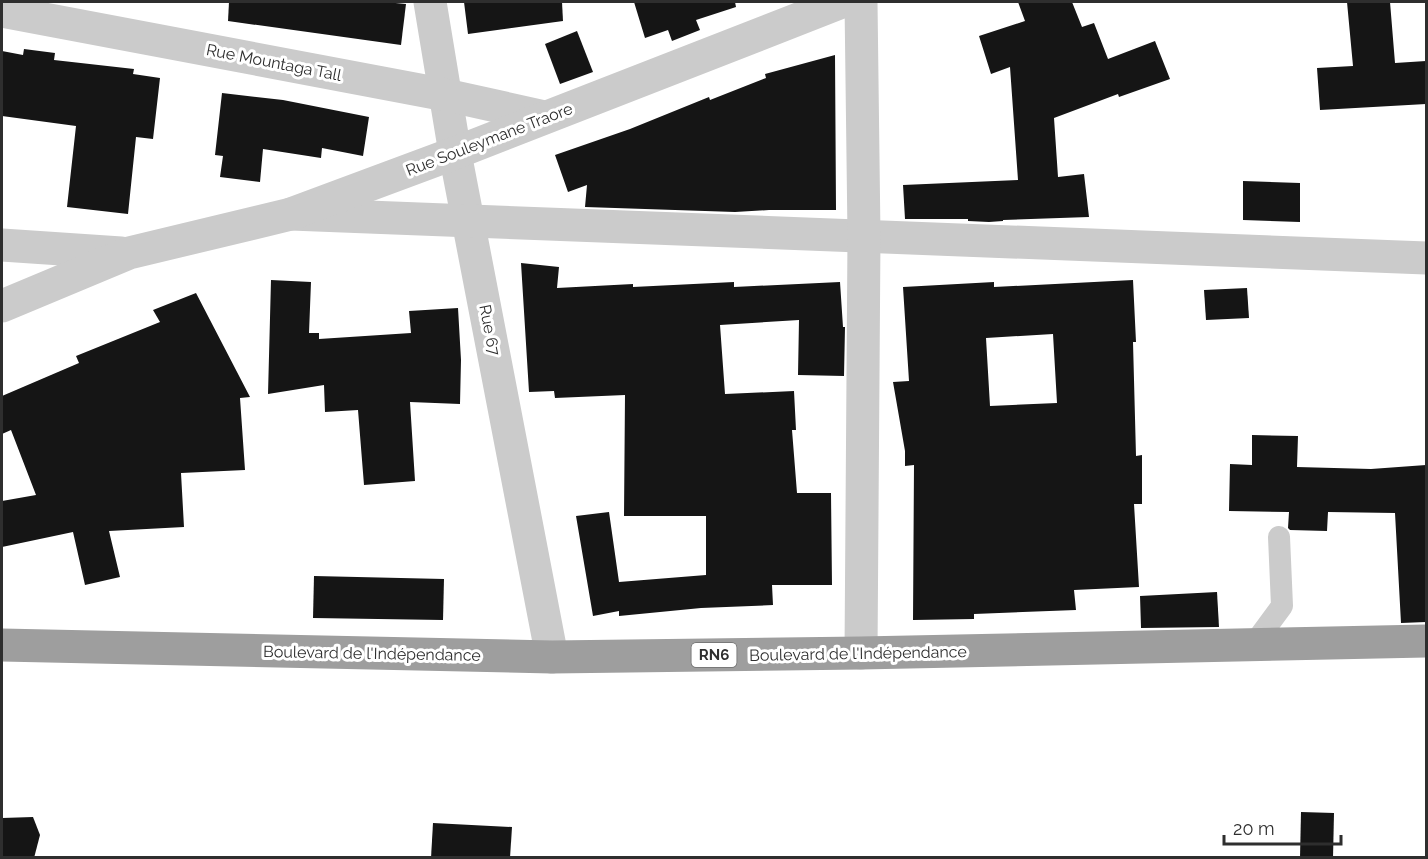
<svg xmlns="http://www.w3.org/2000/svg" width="1428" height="859" viewBox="0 0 1428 859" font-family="Raleway,sans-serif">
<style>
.building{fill:#151515;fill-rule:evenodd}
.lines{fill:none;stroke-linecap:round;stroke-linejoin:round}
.service{stroke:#cbcbcb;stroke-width:22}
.minor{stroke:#cbcbcb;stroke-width:33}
.trunk{stroke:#9e9e9e;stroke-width:33}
.labels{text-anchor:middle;stroke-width:6;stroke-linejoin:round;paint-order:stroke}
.shield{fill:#fff;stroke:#6d6d6d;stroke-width:1.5}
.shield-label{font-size:15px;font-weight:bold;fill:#2e2e2e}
.street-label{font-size:16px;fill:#2e2e2e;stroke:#fff}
</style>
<rect width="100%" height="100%" fill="#fff"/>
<!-- building -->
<g class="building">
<path d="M229,2H385L406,4L401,45L228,21Z"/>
<path d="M464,2H562L563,21L468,34Z"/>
<path d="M634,2H735L736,7L696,20L700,30L672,41L668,30L645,38Z"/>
<path d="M1018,2H1072L1082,27L1094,23L1108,59L1155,41L1170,79L1119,97L1118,94L1054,118L1058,177L1084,174L1089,217L1003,220V221L989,222L968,221V219H905L903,185L1018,180L1010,67L991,74L979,36L1025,21Z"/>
<path d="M1347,2H1390L1395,63L1426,61V104L1320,110L1317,68L1353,66Z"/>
<path d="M577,31L593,72L560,84L545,44Z"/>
<path d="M24,49L55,53L54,60L134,69L133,74L160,78L153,139L136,137L128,214L67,207L76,126L2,116V51L23,55Z"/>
<path d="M835,55L836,210H769L735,212L585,207L587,185L568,192L555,155L630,129L709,97L710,100L766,78L765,74Z"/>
<path d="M222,93L283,100L369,117L363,156L322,148L321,158L263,149L260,182L220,177L223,156L215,155Z"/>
<path d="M1243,181L1300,183V222L1243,220Z"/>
<path d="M521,263L559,267L557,288L633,284V287L734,282V287L840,282L843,327H845L844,376L798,375L799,320L720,325L725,394L794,391L796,430H792L797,493H831L832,585H772L773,605L701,608L619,616V611L593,616L576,516L609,512L619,582L706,575V516H624L625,395L555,398L554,391L529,392Z"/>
<path d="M271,280L311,282L309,333H319V339L411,333L409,311L458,308L461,360L460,404L410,402L415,481L364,485L358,410L325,412L324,385L268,394Z"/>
<path d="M1133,280L1136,342H1133L1136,456L1142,455V504H1134L1139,587L1074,590L1076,610L974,614V619L913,620L914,465L905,466V451L893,382L909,381L903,287L994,282V287ZM1053,334L1057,403L990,406L986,338Z"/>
<path d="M1247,288L1249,318L1206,320L1204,290Z"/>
<path d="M196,293L250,397L240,398L245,470L181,473L184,527L109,531L120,577L85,585L73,532L2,547V501L36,495L11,430L2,434V396L79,363L76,356L160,322L153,310Z"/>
<path d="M1252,435L1298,436L1297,467L1371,469L1426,465V622L1401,623L1395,513L1328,512L1327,531L1290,530L1288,528L1289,512L1229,511L1230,464L1252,465Z"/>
<path d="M314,576L444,579L443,620L313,618Z"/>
<path d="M1217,592L1219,627L1141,628L1140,596Z"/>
<path d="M1301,812L1334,813L1333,858H1300Z"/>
<path d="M33,817L40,835L34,858H2V818Z"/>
<path d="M433,823L512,827L510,858H431Z"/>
</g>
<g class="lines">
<!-- service -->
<path class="service" d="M1254,644L1282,606L1279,537"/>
<!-- minor -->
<g class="minor">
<path d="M430,2L455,153L552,657"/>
<path d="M2,11L446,95L545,117"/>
<path d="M291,214L1426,258"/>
<path d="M2,245L121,253"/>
<path d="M2,306L129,253L291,214L455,153L842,2"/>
<path d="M861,653L864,236L861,2"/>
</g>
<!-- trunk -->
<path class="trunk" d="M2,645L552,657L861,653L1426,641"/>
</g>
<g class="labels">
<!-- shield labels -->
<rect class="shield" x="691.5" y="643" width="45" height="24" rx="4.5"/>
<g class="shield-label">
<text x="714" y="660">RN6</text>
</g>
<!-- street labels -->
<g class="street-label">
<text transform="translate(274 62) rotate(11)" y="6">Rue Mountaga Tall</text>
<text transform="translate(489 139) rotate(-21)" y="6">Rue Souleymane Traore</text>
<text transform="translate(490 330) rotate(79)" y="6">Rue 67</text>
<text transform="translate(372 653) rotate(1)" y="6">Boulevard de l'Indépendance</text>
<text transform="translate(858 653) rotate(-1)" y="6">Boulevard de l'Indépendance</text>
</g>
</g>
<!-- border -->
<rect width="1428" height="859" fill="none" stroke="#2e2e2e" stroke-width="6"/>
<!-- scale -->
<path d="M1224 835v9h117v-9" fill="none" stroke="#2e2e2e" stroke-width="3"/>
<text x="1233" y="835" font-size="18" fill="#2e2e2e" stroke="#ffffff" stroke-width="4.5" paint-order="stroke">20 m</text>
</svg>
